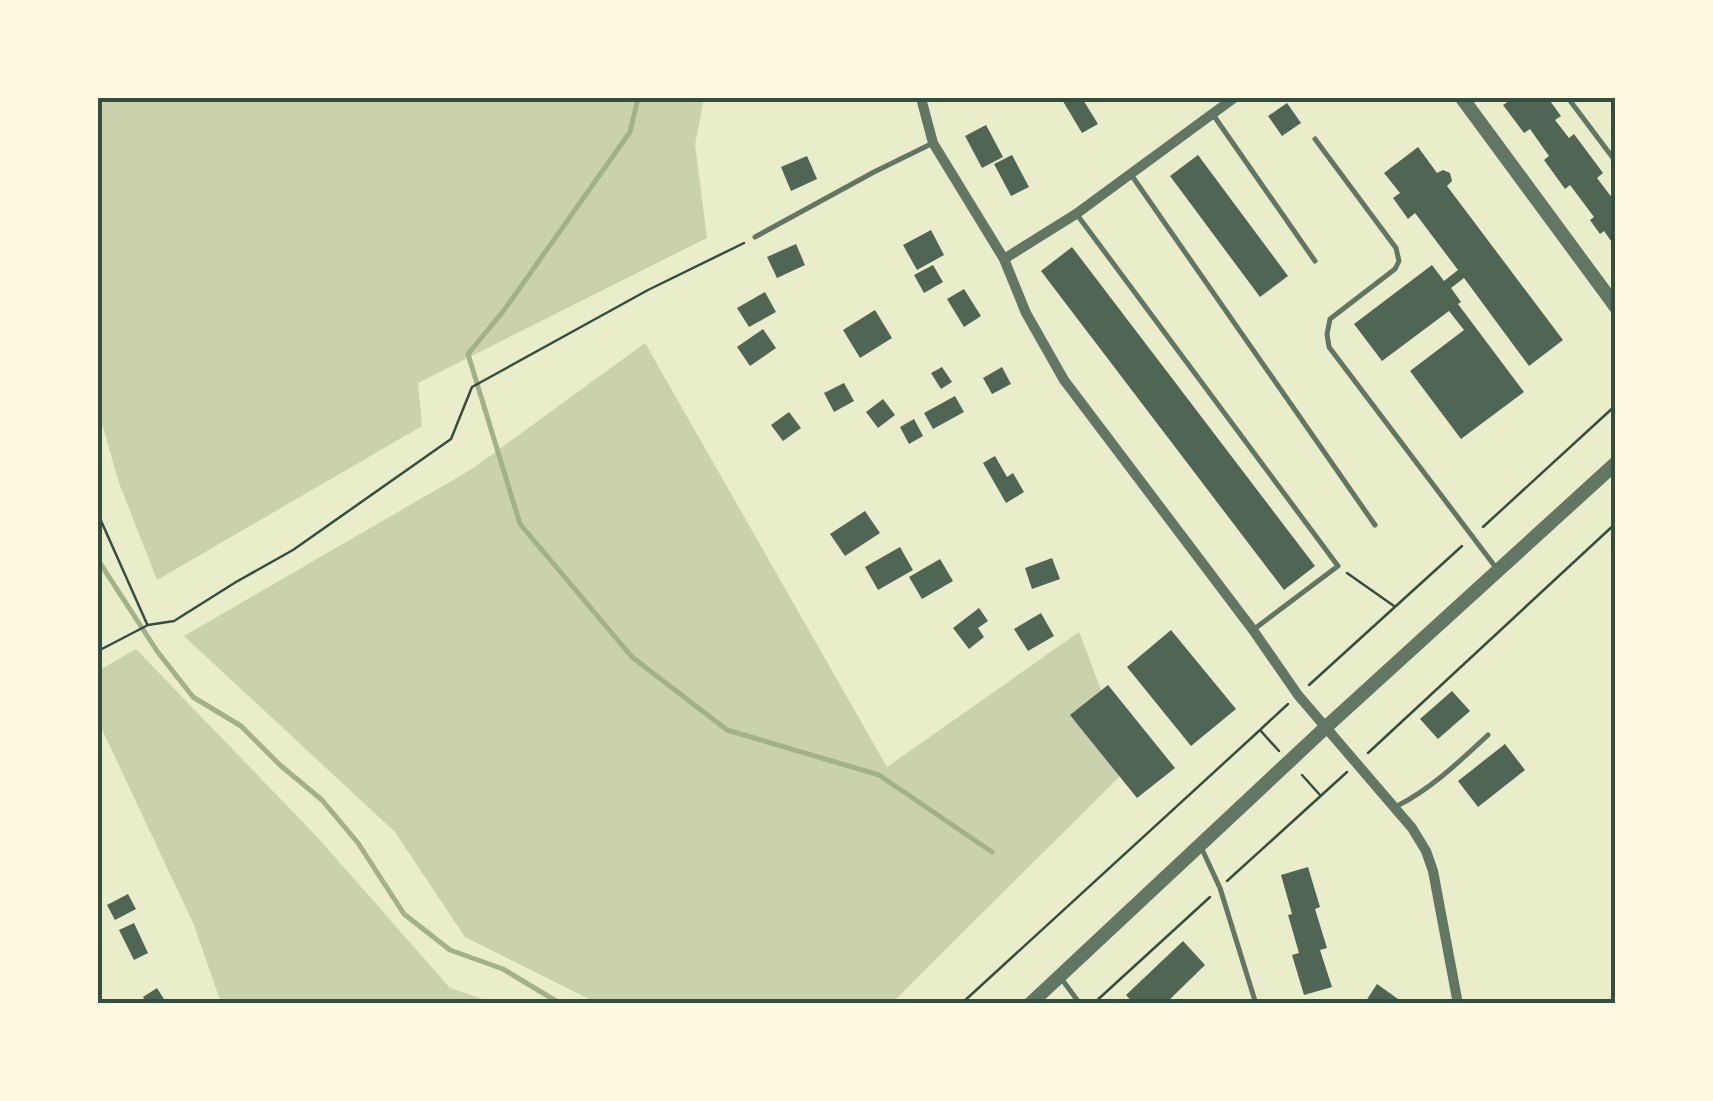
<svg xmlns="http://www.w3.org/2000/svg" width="1713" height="1101" viewBox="0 0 1713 1101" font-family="'Alegreya Sans',sans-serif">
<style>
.green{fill:#cad2ad}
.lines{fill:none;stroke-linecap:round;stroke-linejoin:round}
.stream{stroke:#a3b18a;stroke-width:5}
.building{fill:#4f6655}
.path{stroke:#344e41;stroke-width:2.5}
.service{stroke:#617663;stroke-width:5}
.minor{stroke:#617663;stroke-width:10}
.tertiary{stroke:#617663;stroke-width:14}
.neatline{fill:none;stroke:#344e41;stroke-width:4}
</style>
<rect width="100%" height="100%" fill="#e9edc9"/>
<!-- green -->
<g class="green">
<path d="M104,98H704L695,145L707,238L418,383L422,426L157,580L119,483L98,410V114Z"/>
<path d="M645,343L887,767L1079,632L1130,766L892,1003H597L465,937L395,832L184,636L472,469Z"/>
<path d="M136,649L319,839L450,988L494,1003H221L194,925L98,721V671Z"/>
</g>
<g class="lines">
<!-- stream -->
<g class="stream">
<path d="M638,98L630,132L505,309L468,354L520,524L632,657L727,730L879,775L992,852"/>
<path d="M98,560L157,651L193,697L241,726L280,765L322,800L358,843L404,914L450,950L503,969L561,1004"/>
</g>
</g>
<!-- building -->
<g class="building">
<path d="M1061,98H1082L1098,124L1082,133Z"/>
<path d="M1506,98H1548L1561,116L1555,120L1569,138L1574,134L1603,173L1597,178L1616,203V248L1604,231L1600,234L1590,220L1594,217L1570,185L1565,189L1544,160L1549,156L1530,129L1524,133L1503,105L1509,101Z"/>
<path d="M1287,103L1301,123L1282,136L1268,116Z"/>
<path d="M986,125L1003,157L982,168L965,136Z"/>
<path d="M1418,147L1437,173L1443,170L1450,173L1452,181L1447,186L1563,340L1529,366L1464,278L1451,288L1461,302L1458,304L1524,392L1461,439L1410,371L1464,330L1449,311L1382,361L1354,324L1432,265L1444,281L1458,270L1415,213L1408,219L1393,198L1400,193L1384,173Z"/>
<path d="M1012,155L1029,187L1011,196L994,164Z"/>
<path d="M1198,155L1288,276L1260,297L1170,176Z"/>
<path d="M807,156L817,179L791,191L781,167Z"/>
<path d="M931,230L944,255L917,270L903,245Z"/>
<path d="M796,244L805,265L777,278L767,257Z"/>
<path d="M1072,247L1315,566L1284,590L1041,271Z"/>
<path d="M933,265L943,282L924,293L914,275Z"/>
<path d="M964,289L981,316L964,327L947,299Z"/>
<path d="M765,292L776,312L749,327L737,308Z"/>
<path d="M875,310L892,338L860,358L843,330Z"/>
<path d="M763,329L776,348L750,366L737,347Z"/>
<path d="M942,367L952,382L941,389L931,373Z"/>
<path d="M1002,367L1011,384L992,394L983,378Z"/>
<path d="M844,383L854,401L834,412L824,393Z"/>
<path d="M955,396L964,412L933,429L924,413Z"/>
<path d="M883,399L895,415L878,428L866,412Z"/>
<path d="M789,412L801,428L783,441L771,425Z"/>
<path d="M914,419L923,436L909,444L900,427Z"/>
<path d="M995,456L1007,477L1013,473L1024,492L1006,503L983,463Z"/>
<path d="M865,511L880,533L845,556L830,534Z"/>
<path d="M900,547L913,570L878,590L865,567Z"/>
<path d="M1052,558L1060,579L1032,589L1025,568Z"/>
<path d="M940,559L953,581L922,599L909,577Z"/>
<path d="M979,608L988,621L978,628L984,637L969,649L953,628Z"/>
<path d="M1041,613L1054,636L1028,651L1014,629Z"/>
<path d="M1171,630L1236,709L1191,746L1127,667Z"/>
<path d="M1108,685L1175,768L1137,798L1070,715Z"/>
<path d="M1452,691L1470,711L1438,739L1420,719Z"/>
<path d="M1505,744L1525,770L1478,807L1458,781Z"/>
<path d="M1308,867L1320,907L1315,909L1327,948L1320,950L1332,987L1304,995L1292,955L1299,953L1288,915L1292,914L1281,875Z"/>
<path d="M128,894L136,909L115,920L107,905Z"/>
<path d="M134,923L148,953L134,960L119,930Z"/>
<path d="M1183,941L1205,965L1165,1004H1134L1126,995Z"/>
<path d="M1377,984L1405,1004H1364Z"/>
<path d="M157,988L167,1004H147L143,997Z"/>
</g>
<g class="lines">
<!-- path -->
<g class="path">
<path d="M98,514L147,624"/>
<path d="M1483,527L1616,405"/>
<path d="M1347,573L1394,606"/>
<path d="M98,651L148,625L174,621L236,582L293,550L451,439L472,387L648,290L744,243"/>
<path d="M1309,685L1462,546"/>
<path d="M1261,729L1288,704"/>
<path d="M1368,753L1616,523"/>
<path d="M1302,775L1320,795"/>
<path d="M1227,881L1347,772"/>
<path d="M961,1004L1260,730L1279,751"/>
<path d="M1093,1004L1210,897"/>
</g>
<!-- service -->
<g class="service">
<path d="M1568,98L1616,162"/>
<path d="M1214,116L1315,261"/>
<path d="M1315,139L1396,248L1399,261L1395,269L1330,319L1327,334L1329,347L1497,569"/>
<path d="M1132,176L1375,525"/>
<path d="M1078,216L1338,566L1253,630"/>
<path d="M755,237L874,172L933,143"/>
<path d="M1397,806C1431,789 1460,761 1488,735"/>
<path d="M1201,847L1220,888L1256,1004"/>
<path d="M1061,978L1080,1004"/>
</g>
<!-- minor -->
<g class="minor">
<path d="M921,98L933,143L1004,259L1026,313L1064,380L1253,630L1298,695L1412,828L1426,851L1433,871L1458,1004"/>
<path d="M1004,259L1076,214L1234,98"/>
</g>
<!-- tertiary -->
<g class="tertiary">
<path d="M1462,98L1616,307"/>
<path d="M1030,1004L1325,728L1616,463"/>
</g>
</g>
<!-- border -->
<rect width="1713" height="1101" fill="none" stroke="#fefae0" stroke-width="200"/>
<rect x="100" y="100" width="1513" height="901" class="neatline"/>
</svg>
